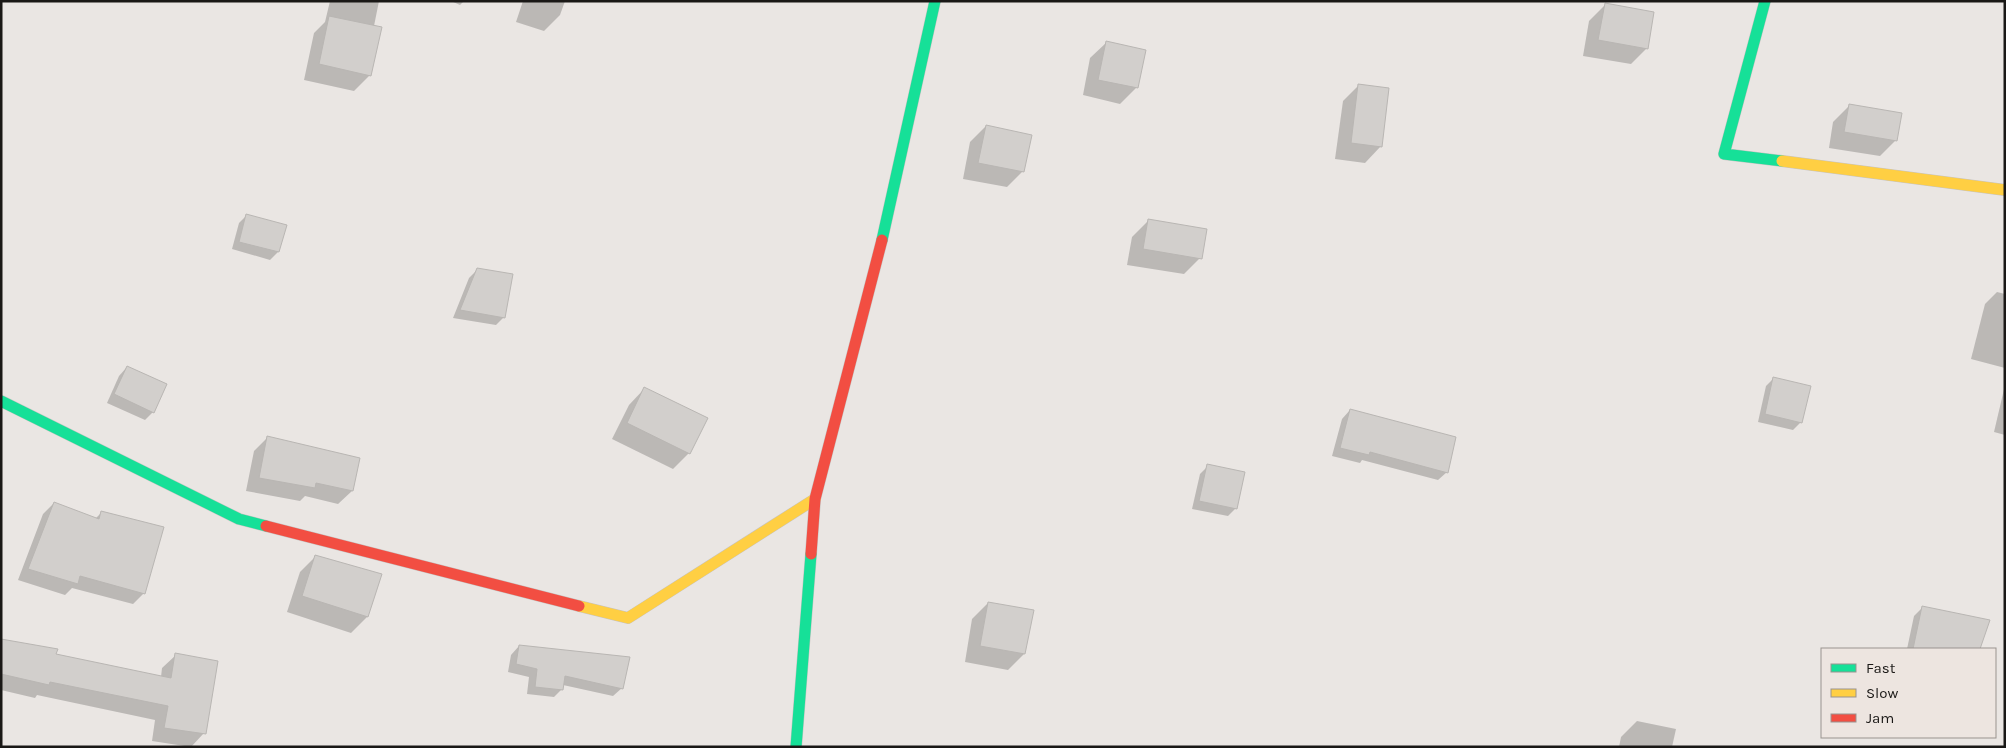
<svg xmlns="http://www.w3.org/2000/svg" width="2006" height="748" viewBox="0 0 2006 748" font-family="Karla,sans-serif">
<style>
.shadow{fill:#0003}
.building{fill:#d2cfcc;stroke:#b9b6b3}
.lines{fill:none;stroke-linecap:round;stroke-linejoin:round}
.fast-casing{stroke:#c6c3c1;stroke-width:12}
.slow-casing{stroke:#c6c3c1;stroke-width:12}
.jam-casing{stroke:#c6c3c1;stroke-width:12}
.fast{stroke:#16e098;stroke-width:11}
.slow{stroke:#ffcf43;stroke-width:11}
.jam{stroke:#f24e42;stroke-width:11}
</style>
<rect width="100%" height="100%" fill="#eae6e3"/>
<!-- shadow -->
<g class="shadow">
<path d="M330,1H379L374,26L370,75L354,91L304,80L314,33L325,22Z"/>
<path d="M451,1H464L460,5Z"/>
<path d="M523,1H565L560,15L544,31L516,22Z"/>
<path d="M1605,5L1647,48L1631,64L1583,56L1589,21Z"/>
<path d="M1107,42L1136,88L1120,104L1083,95L1090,58Z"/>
<path d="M1359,85L1381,146L1365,163L1335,159L1343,101Z"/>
<path d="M1849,106L1896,140L1880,156L1829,148L1833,122Z"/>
<path d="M986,126L1023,171L1007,187L963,179L970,142Z"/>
<path d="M247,215L285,226L278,252L270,260L232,249L239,223Z"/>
<path d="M1148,221L1200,258L1184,274L1127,265L1132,237Z"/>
<path d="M477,270L504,317L496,325L453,318L469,278Z"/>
<path d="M1997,292L2005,294V368L1971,359L1985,304Z"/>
<path d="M127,367L153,412L145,420L107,403L119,376Z"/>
<path d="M1774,378L1801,422L1793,430L1758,422L1766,386Z"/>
<path d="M2005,385V435L1994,432Z"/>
<path d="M645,388L689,453L673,469L612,439L629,405Z"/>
<path d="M1350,410L1447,472L1438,480L1362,460L1360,463L1332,456L1342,419Z"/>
<path d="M267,438L352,491L338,504L305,496L300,501L246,491L254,451Z"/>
<path d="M1208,466L1236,508L1228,516L1192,509L1200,474Z"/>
<path d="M54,503L95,519L102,512L144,593L133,604L72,588L65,595L18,580L43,514Z"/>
<path d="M316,556L380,575L367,617L351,633L287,612L300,572Z"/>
<path d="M988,603L1024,654L1008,670L965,662L972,619Z"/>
<path d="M1922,608L1966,616L1949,649H1907L1914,616Z"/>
<path d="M1,640L55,655L161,677L162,668L176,655L204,733L191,747L152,741L155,720L37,695L35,698L1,690Z"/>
<path d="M519,646L622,688L613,696L563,685L562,689L554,697L527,694L529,677L508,672L511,655Z"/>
<path d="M1637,721L1676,729L1672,747H1619L1621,737Z"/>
</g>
<!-- building -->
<g class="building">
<path d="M1605,3L1654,12L1648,49L1598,40Z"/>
<path d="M329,16L382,27L371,76L319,64Z"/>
<path d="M1106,41L1146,50L1138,88L1098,80Z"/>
<path d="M1358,84L1389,88L1382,147L1351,143Z"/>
<path d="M1849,104L1902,113L1897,141L1844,132Z"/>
<path d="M986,125L1032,135L1024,172L978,163Z"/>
<path d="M246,214L287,225L279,252L239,242Z"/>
<path d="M1148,219L1207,229L1202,259L1143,249Z"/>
<path d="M477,268L513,274L505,318L460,310Z"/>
<path d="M127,366L167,384L154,413L114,394Z"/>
<path d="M1773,377L1811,386L1802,423L1765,414Z"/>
<path d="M644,387L708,418L690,454L627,423Z"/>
<path d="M1350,409L1456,437L1448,473L1370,452L1369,455L1340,448Z"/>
<path d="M267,436L360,458L353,491L316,483L315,488L259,478Z"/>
<path d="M1207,464L1245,472L1237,509L1199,501Z"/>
<path d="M54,502L99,519L101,511L164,527L145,594L80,576L78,584L28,569Z"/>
<path d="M315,555L382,574L368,617L302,596Z"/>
<path d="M988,602L1034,610L1025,654L980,646Z"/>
<path d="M1922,606L1990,620L1980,649H1913Z"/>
<path d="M1,639L58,649L56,654L171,678L175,653L218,661L206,734L164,728L168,706L50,682L49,685L1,674Z"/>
<path d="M519,645L630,657L623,689L565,676L563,690L535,687L537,669L516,664Z"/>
</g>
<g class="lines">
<!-- fast casing -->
<g class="fast-casing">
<g id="fast">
<path d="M1765,1L1724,154L1782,161"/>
<path d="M882,240L935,1"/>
<path d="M1,401L239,519L266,526"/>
<path d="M796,747L811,554"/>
</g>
</g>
<!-- slow casing -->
<g class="slow-casing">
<g id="slow">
<path d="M1782,161L2005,190"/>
<path d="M579,606L628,618L815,499"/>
</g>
</g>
<!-- jam casing -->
<g class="jam-casing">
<g id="jam">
<path d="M266,526L579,606"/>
<path d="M811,554L815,499L882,240"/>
</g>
</g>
<!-- fast -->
<use href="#fast" class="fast"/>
<!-- slow -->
<use href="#slow" class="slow"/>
<!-- jam -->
<use href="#jam" class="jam"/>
</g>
<!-- border -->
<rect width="2006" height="748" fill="none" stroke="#1a1816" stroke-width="5"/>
<!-- legend -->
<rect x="1821" y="648" width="175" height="90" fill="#ede5e0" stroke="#99938f"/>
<rect x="1831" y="664" width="25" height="8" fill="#16e098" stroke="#99938f"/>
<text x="1866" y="673" font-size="15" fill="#1a1816">Fast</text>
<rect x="1831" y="689" width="25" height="8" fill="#ffcf43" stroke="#99938f"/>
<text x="1866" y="698" font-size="15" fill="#1a1816">Slow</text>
<rect x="1831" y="714" width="25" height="8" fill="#f24e42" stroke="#99938f"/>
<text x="1866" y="723" font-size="15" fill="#1a1816">Jam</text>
</svg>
